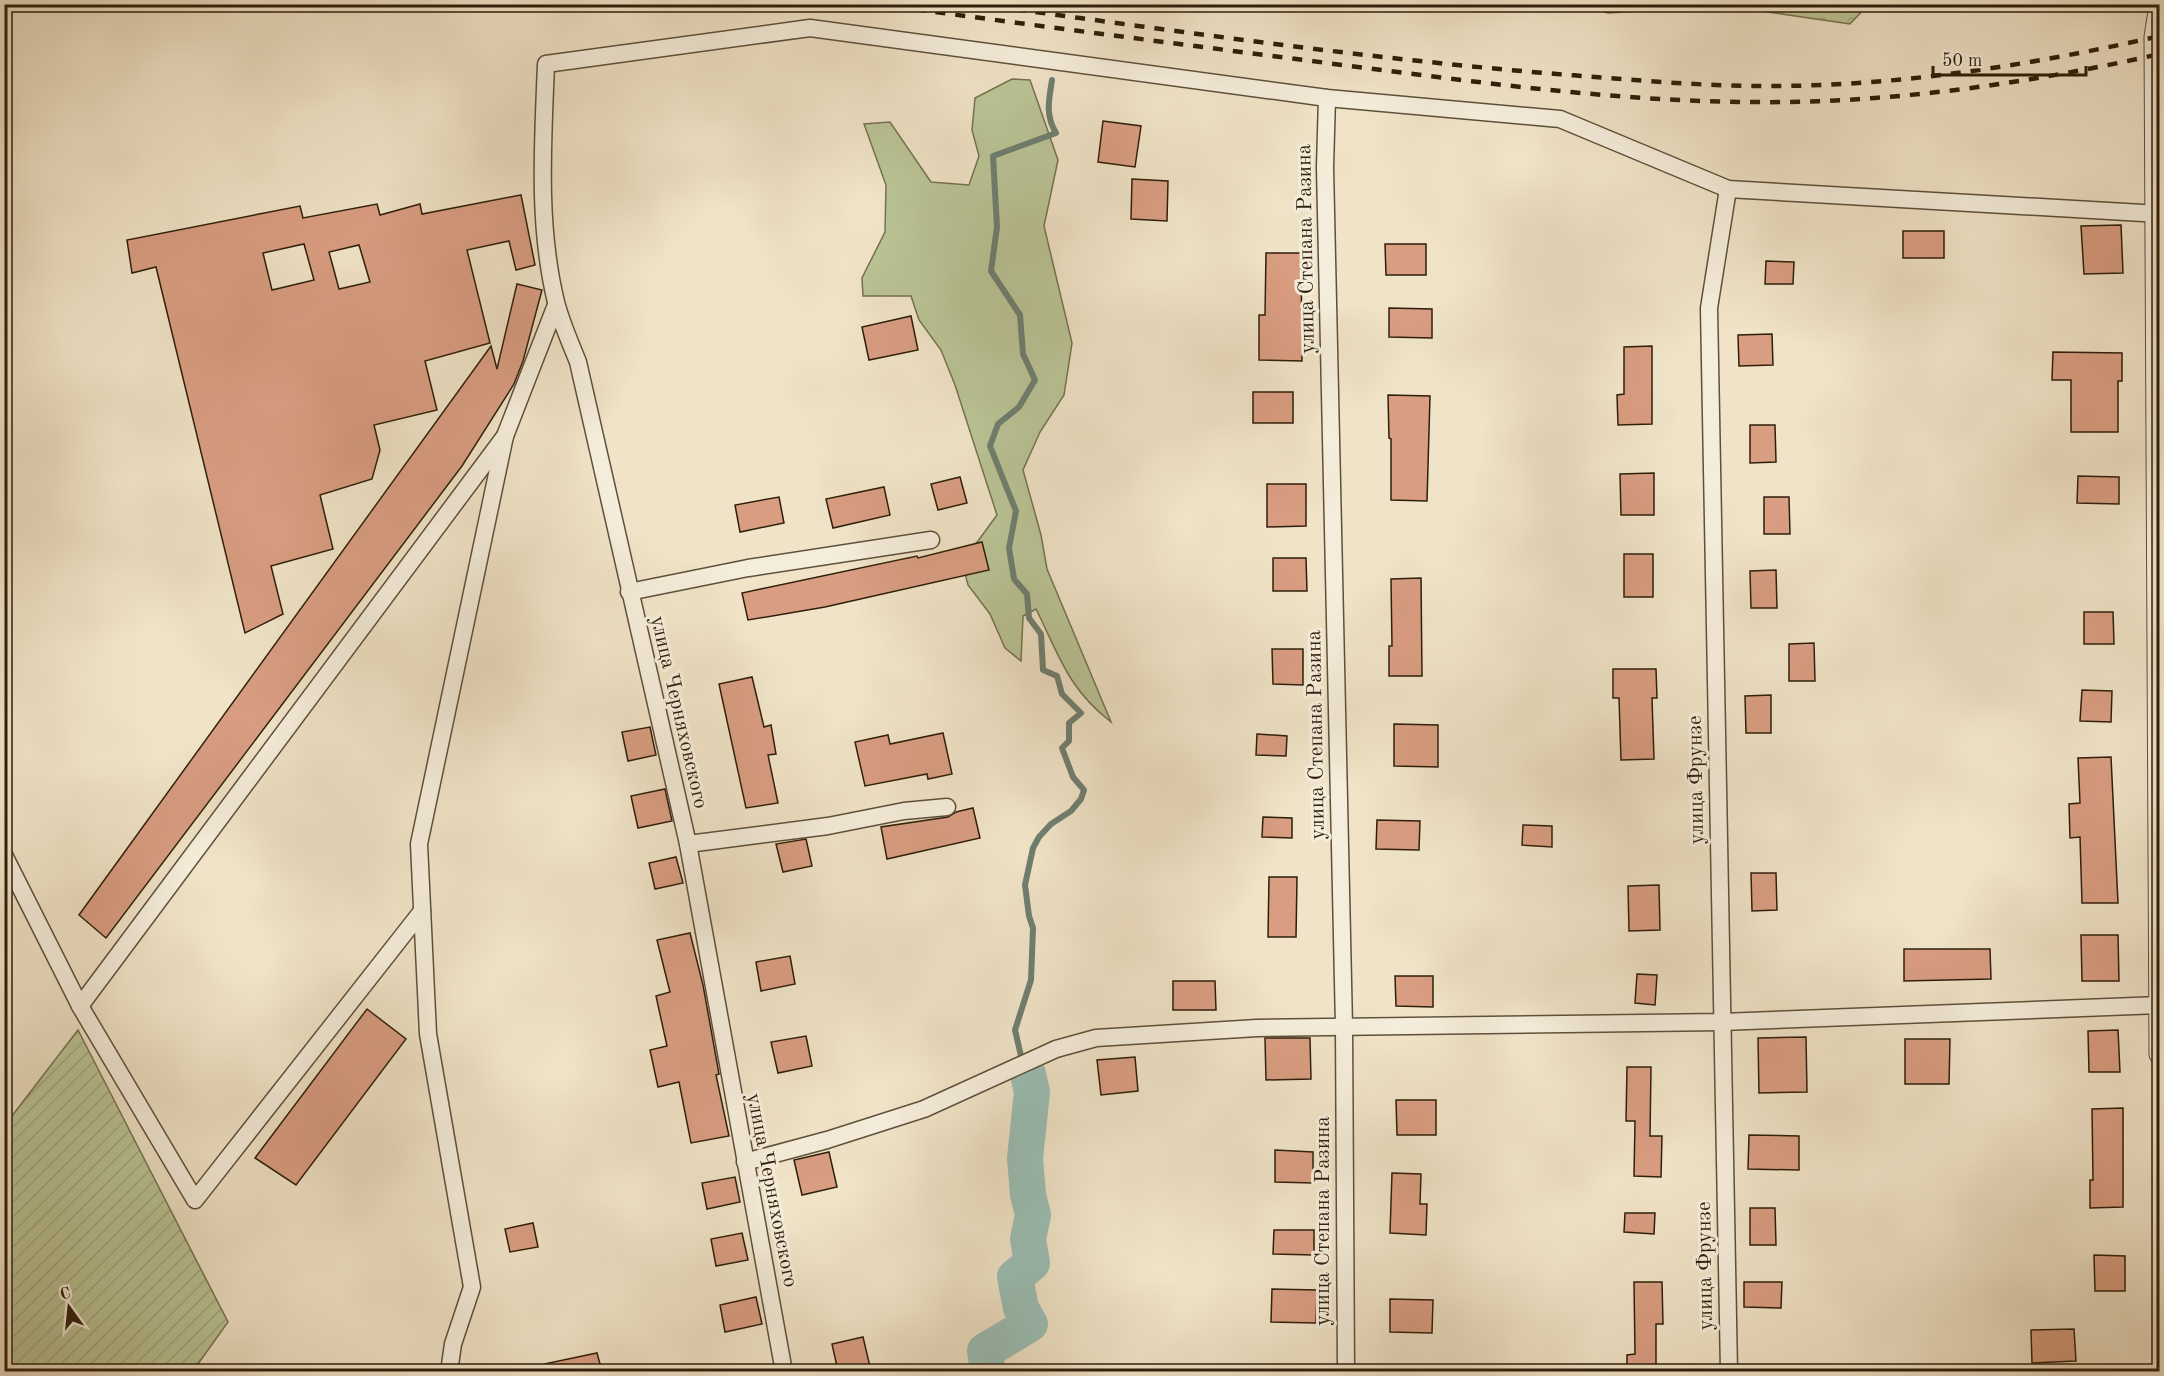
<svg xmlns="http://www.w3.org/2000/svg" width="2164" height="1376" viewBox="0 0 2164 1376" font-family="'Old Standard TT',serif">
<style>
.green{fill:#bac496;stroke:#747250;stroke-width:1.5}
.forest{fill:url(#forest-crowns);stroke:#747250;stroke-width:1.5}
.garden{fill:url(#garden-furrows);stroke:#747250;stroke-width:1.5}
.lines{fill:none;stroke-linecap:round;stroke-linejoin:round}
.stream{stroke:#6f7e70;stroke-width:6}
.river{stroke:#9abeb4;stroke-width:36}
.building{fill:#d99d81;stroke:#2e1f0b;stroke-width:1.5;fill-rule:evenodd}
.minor-casing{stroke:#5e503a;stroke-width:19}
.tertiary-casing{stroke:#5e503a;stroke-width:23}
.minor{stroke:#f5eddb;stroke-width:16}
.tertiary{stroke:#f5eddb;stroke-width:21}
.rail{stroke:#2e1f0b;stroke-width:4.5;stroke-dasharray:10 10;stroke-linecap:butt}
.labels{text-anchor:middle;stroke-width:6;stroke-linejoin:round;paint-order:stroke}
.street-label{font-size:21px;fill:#2e1f0b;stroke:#f5eddb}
</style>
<defs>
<pattern id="forest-crowns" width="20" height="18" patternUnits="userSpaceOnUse" patternTransform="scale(1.5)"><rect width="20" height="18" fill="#bac496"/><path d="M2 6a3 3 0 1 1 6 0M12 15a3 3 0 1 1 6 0" fill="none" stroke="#a0a880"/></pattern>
<pattern id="garden-furrows" width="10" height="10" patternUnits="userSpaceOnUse" patternTransform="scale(1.5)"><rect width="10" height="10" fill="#bac496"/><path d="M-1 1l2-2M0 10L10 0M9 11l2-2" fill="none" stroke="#a0a880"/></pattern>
</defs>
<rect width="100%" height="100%" fill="#f0e3c7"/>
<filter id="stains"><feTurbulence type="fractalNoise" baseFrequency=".00333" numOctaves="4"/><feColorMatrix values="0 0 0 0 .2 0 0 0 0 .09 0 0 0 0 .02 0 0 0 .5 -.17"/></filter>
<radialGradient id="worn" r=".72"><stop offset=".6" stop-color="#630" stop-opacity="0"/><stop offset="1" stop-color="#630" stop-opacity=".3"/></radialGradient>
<!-- green -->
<path class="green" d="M1012,79L1030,80L1058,160L1044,226L1072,343L1064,395L1040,432L1023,470L1041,535L1047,569L1111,722C1068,689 1059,655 1036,609L1023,616L1021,661L1005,648L990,614L968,585L961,558L978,541L997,515L955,385L941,350L919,320L911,296H863L862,278L885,232L886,185L864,124L890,122L931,182L969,185L979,156L972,130L975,98Z"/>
<!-- forest -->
<g class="forest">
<path d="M1584,5H1642L1639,11L1608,13Z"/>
<path d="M1744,5H1868L1850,24L1747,9Z"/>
</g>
<!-- garden -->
<path class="garden" d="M78,1030L228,1322L193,1371H5V1125Z"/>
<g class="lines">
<!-- stream -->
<path class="stream" d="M1021,1056L1015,1030L1031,980L1033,928L1029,916L1025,885L1033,848L1039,837L1051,824L1071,811L1081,799L1084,790L1073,777L1062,748L1069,741V723L1081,713L1062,694L1057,676L1043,670L1041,634L1029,618L1027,594L1014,579L1009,548L1016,511L990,446L998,424L1019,407L1035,380L1023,354L1020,315L991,271L997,227L993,156L1056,133C1045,115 1049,100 1052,80"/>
<!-- river -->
<path class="river" d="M988,1372L985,1351L1030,1324L1021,1308L1015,1277L1032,1263L1028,1239L1033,1215L1028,1195L1025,1158L1032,1092L1028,1074"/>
</g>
<!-- building -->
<g class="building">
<path d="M1103,121L1141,126L1135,167L1098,162Z"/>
<path d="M1132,179L1168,181L1167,221L1131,219Z"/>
<path d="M521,195L535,265L516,270L509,241L467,250L490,343L425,361L437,410L374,425L380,450L372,479L320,495L333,549L271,566L283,614L245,633L156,267L132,273L127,240L300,206L303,218L377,204L380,215L420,204L422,214ZM304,244L314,280L272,290L263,253ZM359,245L370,282L339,289L329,252Z"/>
<path d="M2121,225L2123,273L2084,274L2081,226Z"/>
<rect x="1903" y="231" width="41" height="27"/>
<path d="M1385,244H1426V275H1386Z"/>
<path d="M1266,253H1301L1302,361L1259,360V315H1265Z"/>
<path d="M1766,261L1794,262L1793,284H1765Z"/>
<path d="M517,284L542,290L523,361L514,384L462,466L106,938L79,915L491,346L497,369Z"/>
<path d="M1389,308L1432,309V338L1389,337Z"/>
<path d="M911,316L918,350L869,360L862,327Z"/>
<path d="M1772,334L1773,365L1739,366L1738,335Z"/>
<path d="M1652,346V424L1618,425L1617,395L1624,394V347Z"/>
<path d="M2053,352L2122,353V381H2118V432H2071V380H2052Z"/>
<rect x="1253" y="392" width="40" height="31"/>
<path d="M1388,395L1430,396L1427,501L1391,500V439L1389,438Z"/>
<path d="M1750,425H1775L1776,462L1750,463Z"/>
<path d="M1654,473V515H1621L1620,474Z"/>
<path d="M2078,476L2119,477V504L2077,503Z"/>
<path d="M960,477L967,503L938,510L931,484Z"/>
<path d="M1267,484H1306V526L1267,527Z"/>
<path d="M884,487L890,515L833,528L826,499Z"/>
<path d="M779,497L784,523L740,532L735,505Z"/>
<path d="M1764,497H1789L1790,534H1764Z"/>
<path d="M982,542L989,570L825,607L748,620L742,593L917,556L918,558Z"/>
<rect x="1624" y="554" width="29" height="43"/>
<path d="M1273,558H1306L1307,591H1273Z"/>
<path d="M1776,570L1777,608H1751L1750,571Z"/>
<path d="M1421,578L1422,676H1389V646H1392L1391,579Z"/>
<path d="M2084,612H2113L2114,644H2084Z"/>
<path d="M1814,643L1815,681H1789V644Z"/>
<path d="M1272,649H1303V685L1273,684Z"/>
<path d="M1613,669H1656L1657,698H1652L1654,759L1621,760L1619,698H1613Z"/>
<path d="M752,677L764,727L771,725L776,754L768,755L778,803L746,808L719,684Z"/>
<path d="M2082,690L2112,691L2111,722L2080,721Z"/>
<path d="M1771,695V733H1746L1745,696Z"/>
<path d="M1394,724L1438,725V767L1394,766Z"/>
<path d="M650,727L656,755L628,761L622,732Z"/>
<path d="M943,733L952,774L928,779L927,774L865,786L855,742L888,735L890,744Z"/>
<path d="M1257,734L1287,736L1286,756L1256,755Z"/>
<path d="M2111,757L2118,903H2082L2080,837L2070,838L2069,804L2080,803L2078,758Z"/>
<path d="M665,789L672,821L638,828L631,796Z"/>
<path d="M973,808L980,838L887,859L881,827L948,817L956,812Z"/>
<path d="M1263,817L1292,818V838L1262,837Z"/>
<path d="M1377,820L1420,821L1419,850L1376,849Z"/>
<path d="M1523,825L1552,826V847L1522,845Z"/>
<path d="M806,839L812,866L783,872L776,844Z"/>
<path d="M676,857L683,883L655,889L649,863Z"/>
<path d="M1751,873H1776L1777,910L1752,911Z"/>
<path d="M1269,877H1297L1296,937H1268Z"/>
<path d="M1659,885L1660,930L1629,931L1628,886Z"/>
<path d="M690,933L703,985L719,1074L716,1075L729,1136L691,1143L679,1082L658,1087L650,1050L667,1046L656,996L670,992L657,940Z"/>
<path d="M2081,935H2118L2119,981H2082Z"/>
<path d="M1904,949H1990L1991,979L1904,981Z"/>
<path d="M790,956L795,984L761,991L756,962Z"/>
<path d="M1637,974L1657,975L1655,1005L1635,1003Z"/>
<path d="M1395,976H1433V1007L1396,1006Z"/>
<path d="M1173,981H1215L1216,1010H1173Z"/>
<path d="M367,1009L406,1039L296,1185L255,1158Z"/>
<path d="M2118,1030L2120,1072H2089L2088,1031Z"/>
<path d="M806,1036L812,1066L778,1073L771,1042Z"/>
<path d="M1806,1037L1807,1092L1759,1093L1758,1038Z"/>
<path d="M1265,1038H1310L1311,1079L1266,1080Z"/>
<path d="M1905,1039H1950L1949,1084H1905Z"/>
<path d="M1135,1057L1138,1091L1101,1095L1097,1060Z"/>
<path d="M1627,1067H1651L1650,1136H1662L1661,1177L1634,1176L1635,1121H1626Z"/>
<path d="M1396,1100H1436V1135H1397Z"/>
<path d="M2123,1108V1207L2090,1208V1180H2093L2092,1109Z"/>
<path d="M1749,1135L1799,1136V1170L1748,1169Z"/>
<path d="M1275,1150L1313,1152V1183L1275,1182Z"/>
<path d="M829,1152L837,1187L802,1195L794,1160Z"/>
<path d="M1392,1173L1421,1174L1420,1204H1427L1426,1235L1390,1233Z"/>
<path d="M735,1177L740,1202L707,1209L702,1183Z"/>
<path d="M1750,1208H1775L1776,1245H1750Z"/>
<path d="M1625,1213H1655L1654,1234L1624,1232Z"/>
<path d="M533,1223L538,1247L510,1252L505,1229Z"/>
<path d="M1274,1230H1314V1255L1273,1254Z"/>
<path d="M742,1233L748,1260L716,1266L711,1239Z"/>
<path d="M2094,1255L2125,1256V1291H2095Z"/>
<path d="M1634,1282H1662L1663,1324H1656V1371H1627V1355L1635,1354Z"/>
<path d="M1744,1282H1782L1781,1308L1744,1307Z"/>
<path d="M1272,1289L1317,1290L1316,1323L1271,1322Z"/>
<path d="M756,1297L762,1324L725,1332L720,1305Z"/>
<path d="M1390,1299L1433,1300L1432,1333L1390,1332Z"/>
<path d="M2074,1329L2076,1361L2032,1363L2031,1330Z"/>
<path d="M863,1337L871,1371H838L832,1344Z"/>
<path d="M597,1353L602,1371H544V1364Z"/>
</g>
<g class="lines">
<!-- minor casing -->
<g class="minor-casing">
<g id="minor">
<path d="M1327,98L1325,167L1344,1027L1346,1372"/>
<path d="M1728,189L1709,308L1729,1372"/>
<path d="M629,592L748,568L931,540"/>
<path d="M688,844L828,826L904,811L947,807"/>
<path d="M4,855L80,1006L195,1200L422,911"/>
<path d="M80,1006L505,436L556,305"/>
<path d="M745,1162L827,1140L924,1109L1056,1049L1096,1038L1257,1028L1722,1022L2160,1005"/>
<path d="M449,1372L453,1344L472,1287L428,1034L419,844L505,436"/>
<path d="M784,1372L688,844L578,362C570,342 561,322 556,302C537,224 543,143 546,64L810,28L1327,98L1560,119L1728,189L2160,214"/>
</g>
</g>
<!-- tertiary casing -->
<g class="tertiary-casing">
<path id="tertiary" d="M2160,5L2155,37L2160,1054"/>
</g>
<!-- minor -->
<use href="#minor" class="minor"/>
<!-- tertiary -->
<use href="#tertiary" class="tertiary"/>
<!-- rail -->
<g class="rail">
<path d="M876,4C1039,26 1202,47 1366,68C1492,84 1620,101 1747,102C1886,104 2025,84 2160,54"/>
<path d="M976,4C1178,31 1380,61 1583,76C1648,81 1714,87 1780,86C1907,85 2036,64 2160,36"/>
</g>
</g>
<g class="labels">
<!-- street labels -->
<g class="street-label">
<text transform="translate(1305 249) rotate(-91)" y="7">улица Степана Разина</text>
<text transform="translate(680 712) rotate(77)" y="7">улица Черняховского</text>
<text transform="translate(1315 735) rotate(-91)" y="7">улица Степана Разина</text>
<text transform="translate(1695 780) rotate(-91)" y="7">улица Фрунзе</text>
<text transform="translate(773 1190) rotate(79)" y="7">улица Черняховского</text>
<text transform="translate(1322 1221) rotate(-90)" y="7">улица Степана Разина</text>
<text transform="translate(1704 1266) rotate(-91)" y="7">улица Фрунзе</text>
</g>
</g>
<!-- margin -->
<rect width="2164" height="1376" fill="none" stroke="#f0e3c7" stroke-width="24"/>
<rect x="6" y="6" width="2152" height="1364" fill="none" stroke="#2e1f0b" stroke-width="3"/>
<rect x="12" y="12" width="2140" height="1352" fill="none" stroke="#2e1f0b" stroke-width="1.5"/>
<!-- north arrow -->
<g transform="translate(69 1307) rotate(345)" stroke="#f5eddb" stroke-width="4.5" paint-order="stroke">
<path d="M0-4.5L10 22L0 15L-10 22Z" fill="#2e1f0b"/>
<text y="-9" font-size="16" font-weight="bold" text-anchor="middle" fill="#2e1f0b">С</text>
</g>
<!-- scale -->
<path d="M1933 66v9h153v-9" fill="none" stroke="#2e1f0b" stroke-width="3"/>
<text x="1942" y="66" font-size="18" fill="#2e1f0b" stroke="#f5eddb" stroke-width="4.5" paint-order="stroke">50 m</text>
<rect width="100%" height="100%" filter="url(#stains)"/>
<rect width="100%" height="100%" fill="url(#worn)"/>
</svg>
